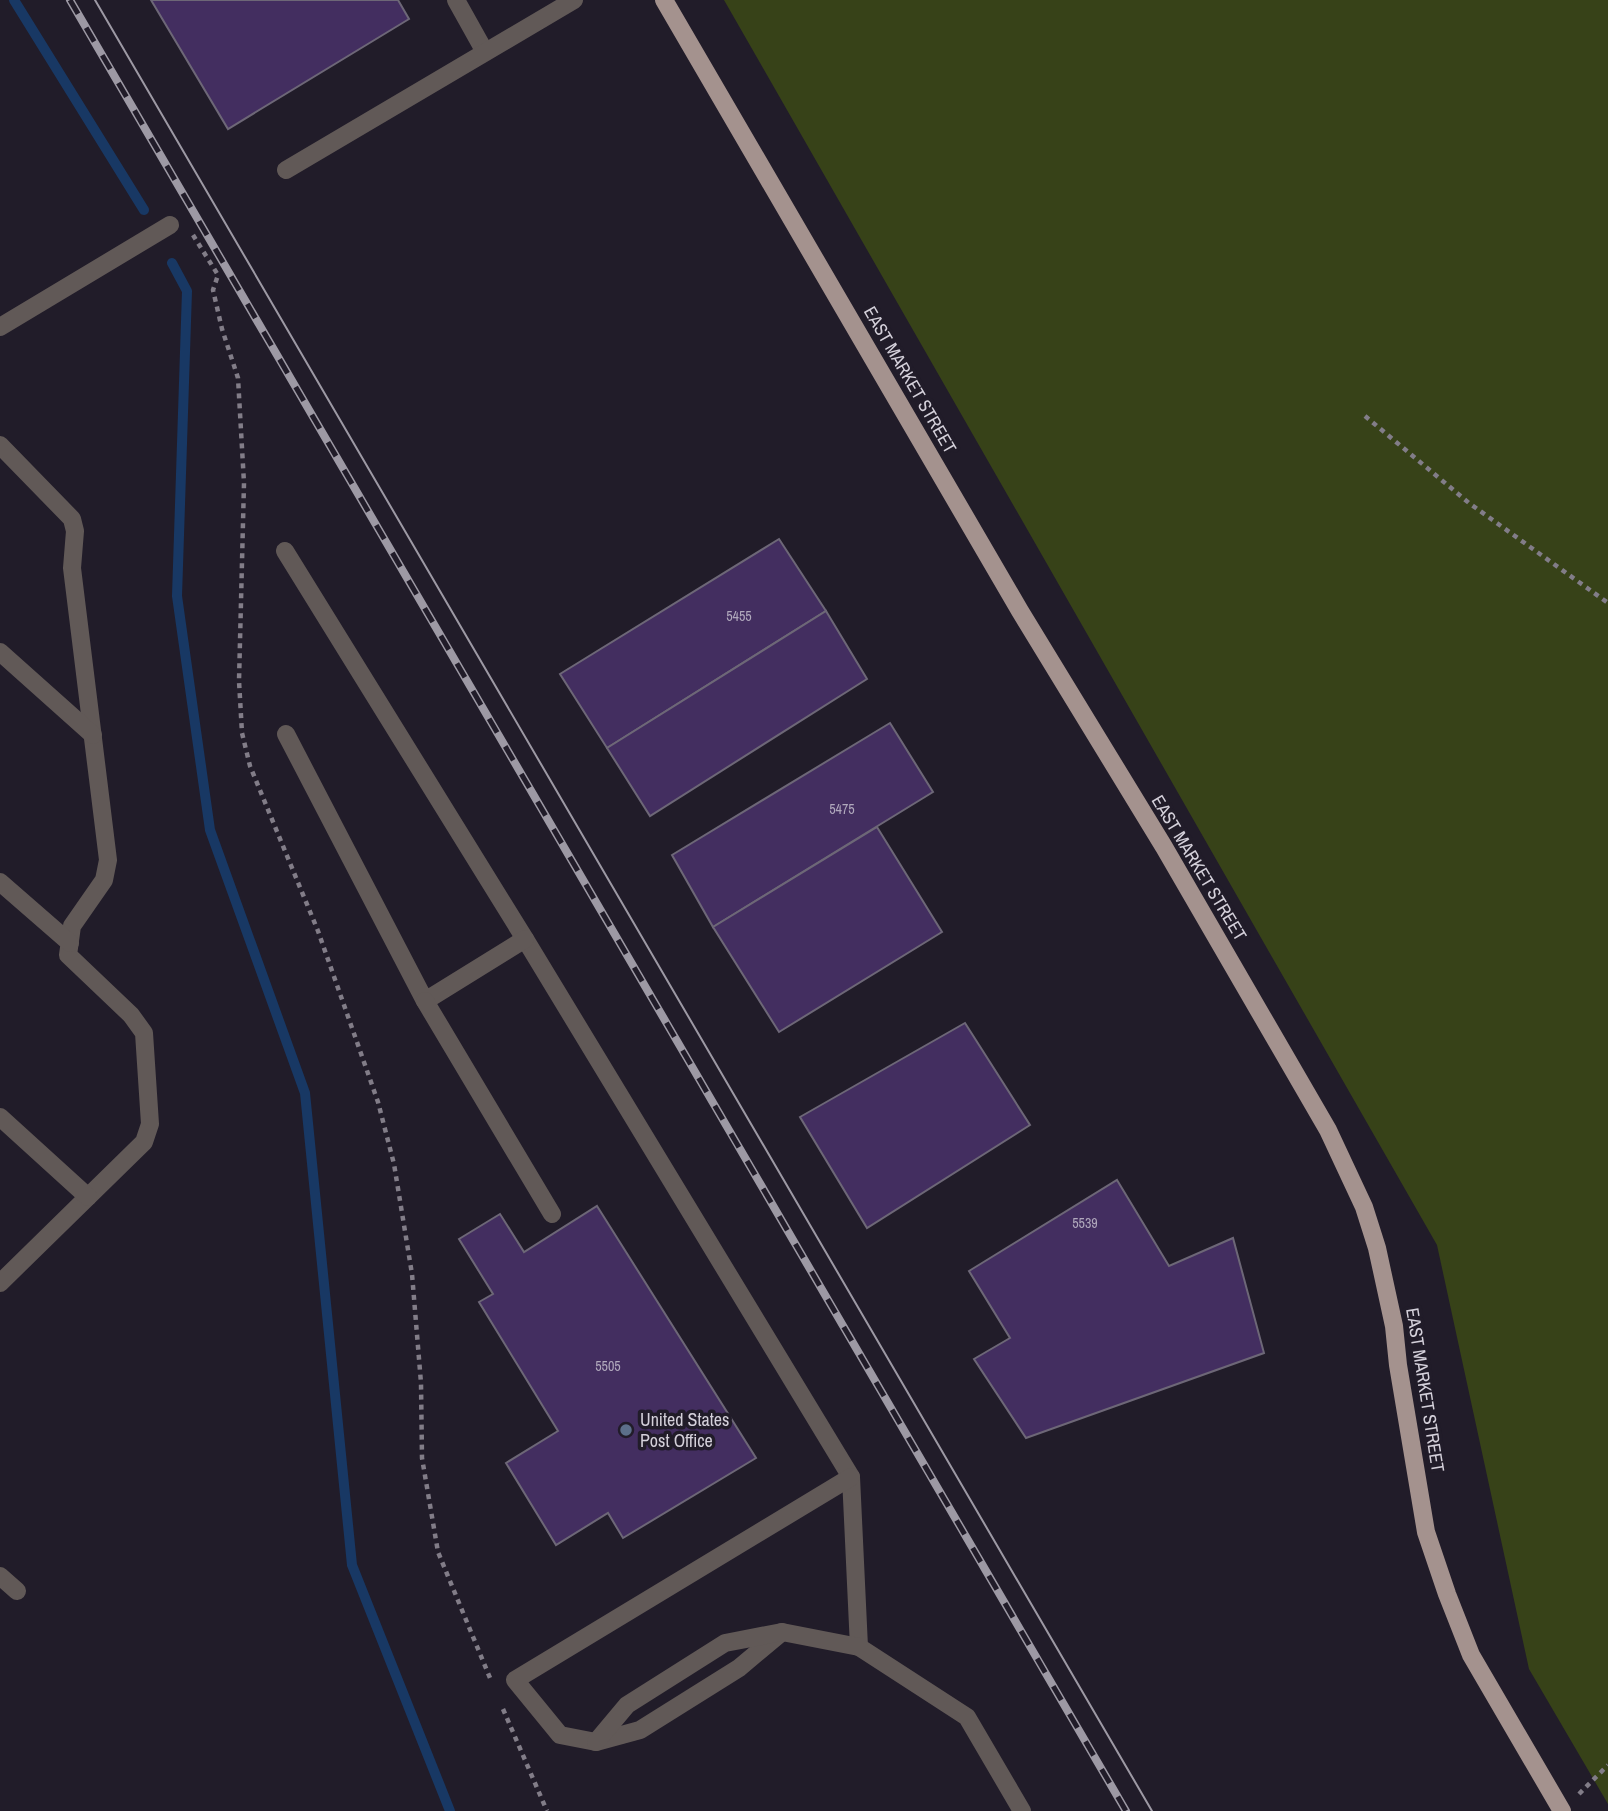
<svg xmlns="http://www.w3.org/2000/svg" width="1608" height="1811" viewBox="0 0 1608 1811" font-family="'Archivo Narrow',sans-serif">
<style>
.green{fill:#374218}
.lines{fill:none;stroke-linecap:round;stroke-linejoin:round}
.stream{stroke:#183864;stroke-width:10}
.building{fill:#432e60;stroke:#6d6777;stroke-width:2}
.path{stroke:#827d88;stroke-width:4.5;stroke-dasharray:5 5;stroke-linecap:butt}
.minor{stroke:#615957;stroke-width:18}
.major{stroke:#a4928e;stroke-width:18}
.tram{stroke:#9d99a4;stroke-width:2}
.rail-casing{stroke:#9d99a4;stroke-width:8}
.rail{stroke:#211c29;stroke-width:5;stroke-dasharray:16;stroke-linecap:butt}
.service-dot{fill:#5c6f8a;stroke:#211c29;stroke-width:2.5}
.labels{text-anchor:middle;stroke-width:7;stroke-linejoin:round;paint-order:stroke}
.number-label{font-size:14px;fill:#b0a8bc}
.street-label{font-size:18px;fill:#d4d0da;stroke:#211c29}
.poi-label{font-size:18px;fill:#d4d0da;stroke:#211c29;text-anchor:start}
</style>
<rect width="100%" height="100%" fill="#211c29"/>
<!-- green -->
<path class="green" d="M724,0H1608V1804L1529,1669L1437,1245Z"/>
<g class="lines">
<!-- stream -->
<g class="stream">
<path d="M14,0L144,210"/>
<path d="M172,263L187,291L177,596L210,830L305,1093L352,1565L450,1811"/>
</g>
</g>
<!-- building -->
<g class="building">
<path d="M151,0H398L409,19L228,129Z"/>
<path d="M779,539L826,611L607,748L560,674Z"/>
<path d="M826,611L867,679L650,816L607,748Z"/>
<path d="M890,723L933,792L713,927L672,855Z"/>
<path d="M877,827L942,932L779,1032L713,927Z"/>
<path d="M965,1023L1030,1125L867,1228L800,1117Z"/>
<path d="M1117,1180L1169,1266L1233,1238L1264,1353L1026,1438L974,1359L1010,1338L969,1271Z"/>
<path d="M597,1206L756,1458L623,1538L608,1513L556,1545L506,1463L558,1431L479,1302L493,1294L459,1239L500,1214L524,1252Z"/>
</g>
<g class="lines">
<!-- path -->
<g class="path">
<path d="M193,235L218,275L213,290L222,329L238,378L244,483L239,681L242,733L250,766L318,931L378,1102L394,1164L412,1274L421,1383L422,1458L438,1552L490,1678"/>
<path d="M1365,416L1469,503L1608,603"/>
<path d="M503,1709L547,1811"/>
<path d="M1579,1794L1608,1765"/>
</g>
<!-- minor -->
<g class="minor">
<path d="M456,0L485,52"/>
<path d="M286,170L574,0"/>
<path d="M0,327L170,225"/>
<path d="M0,445L72,519L75,531L72,568L108,860L104,880L72,926L68,955L131,1015L144,1033L150,1124L144,1142L0,1283"/>
<path d="M285,551L525,939L851,1477L859,1647"/>
<path d="M0,652L93,735"/>
<path d="M286,734L425,1001L525,939"/>
<path d="M0,882L70,943"/>
<path d="M425,1001L552,1214"/>
<path d="M0,1117L88,1197"/>
<path d="M0,1576L17,1591"/>
<path d="M782,1632L739,1668L640,1730L596,1742L560,1735L515,1680L851,1477"/>
<path d="M596,1742L627,1705L725,1643L782,1632L859,1647L967,1717L1022,1811"/>
</g>
<!-- major -->
<path class="major" d="M664,0L1020,611L1164,847L1328,1130L1364,1207L1377,1248L1394,1326L1398,1365L1426,1532L1447,1594L1471,1655L1562,1811"/>
<!-- tram -->
<path class="tram" d="M95,0L1152,1811"/>
<!-- rail casing -->
<g class="rail-casing">
<path id="rail" d="M70,0L1126,1811"/>
</g>
<!-- rail -->
<use href="#rail" class="rail"/>
</g>
<!-- markers -->
<circle class="service-dot" cx="626" cy="1430" r="7"/>
<g class="labels">
<!-- number labels -->
<g class="number-label">
<text x="739" y="621">5455</text>
<text x="842" y="814">5475</text>
<text x="1085" y="1228">5539</text>
<text x="608" y="1371">5505</text>
</g>
<!-- street labels -->
<g class="street-label">
<text transform="translate(910 380) rotate(60)" y="6">EAST MARKET STREET</text>
<text transform="translate(1199 868) rotate(59)" y="6">EAST MARKET STREET</text>
<text transform="translate(1425 1390) rotate(81)" y="6">EAST MARKET STREET</text>
</g>
<!-- poi labels -->
<g class="poi-label">
<text x="640" y="1426">United States<tspan x="640" dy="21">Post Office</tspan></text>
</g>
</g>
</svg>
